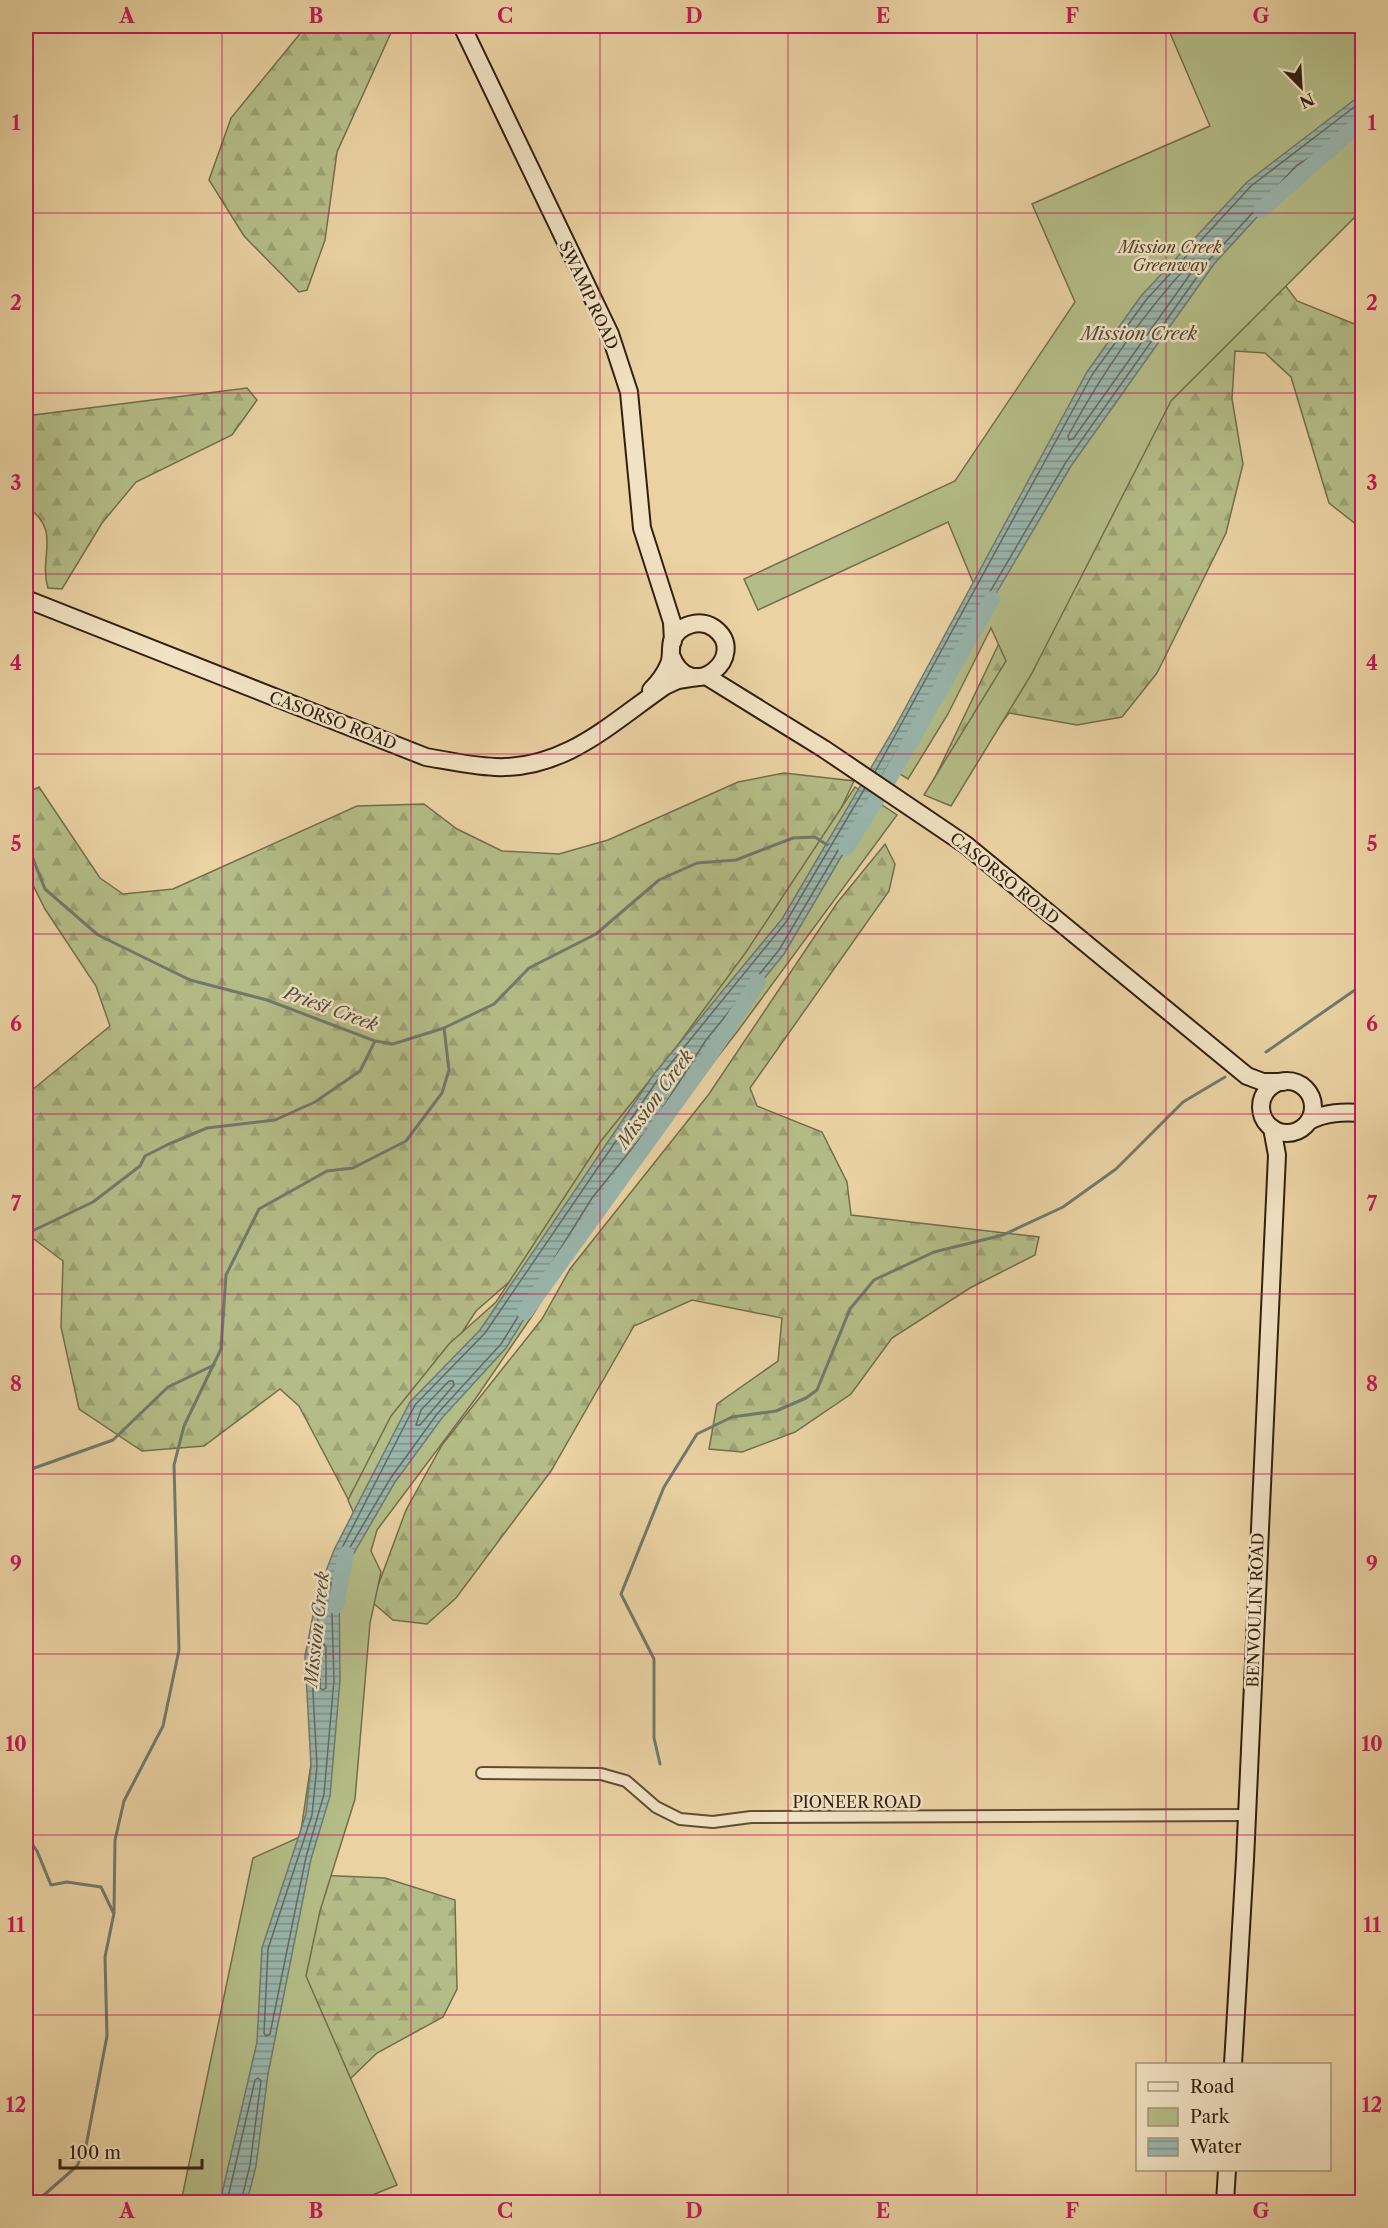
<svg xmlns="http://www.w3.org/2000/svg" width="1388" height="2228" viewBox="0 0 1388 2228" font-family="'Libre Caslon Text',serif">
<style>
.forest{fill:url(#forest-firs);stroke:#736e4c;stroke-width:1.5}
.green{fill:#b4bd87;stroke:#736e4c;stroke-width:1.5}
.water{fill:url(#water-rules);stroke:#707a6e;stroke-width:1.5}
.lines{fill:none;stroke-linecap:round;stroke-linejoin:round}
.shore{stroke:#666a5e;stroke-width:1.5}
.stream{stroke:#707a6e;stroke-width:3}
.river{stroke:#99b6ad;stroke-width:16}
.street-casing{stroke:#604c35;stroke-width:14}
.secondary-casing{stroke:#321f10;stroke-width:20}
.street{stroke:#f1e2c3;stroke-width:10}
.secondary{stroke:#f1e2c3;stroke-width:16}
.grid{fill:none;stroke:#c2185b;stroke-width:1.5;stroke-opacity:0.55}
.labels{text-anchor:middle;stroke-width:5;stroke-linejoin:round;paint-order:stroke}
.park-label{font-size:16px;font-style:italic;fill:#52462e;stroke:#f1e2c3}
.street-label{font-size:16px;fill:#321f10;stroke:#f1e2c3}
.water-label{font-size:18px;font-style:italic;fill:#514c3f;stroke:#f1e2c3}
.neatline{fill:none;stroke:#c2185b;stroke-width:2}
.grid-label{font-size:20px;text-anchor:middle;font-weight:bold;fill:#c2185b}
</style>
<defs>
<pattern id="forest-firs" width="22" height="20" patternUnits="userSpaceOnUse" patternTransform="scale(1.5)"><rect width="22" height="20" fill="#b4bd87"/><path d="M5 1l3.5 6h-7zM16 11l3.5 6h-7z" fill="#9ba274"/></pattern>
<pattern id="water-rules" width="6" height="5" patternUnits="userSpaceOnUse" patternTransform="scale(1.5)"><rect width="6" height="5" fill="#99b6ad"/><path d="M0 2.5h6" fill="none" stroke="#7d938b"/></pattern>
</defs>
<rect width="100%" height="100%" fill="#ead2a3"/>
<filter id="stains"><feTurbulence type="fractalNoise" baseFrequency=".00333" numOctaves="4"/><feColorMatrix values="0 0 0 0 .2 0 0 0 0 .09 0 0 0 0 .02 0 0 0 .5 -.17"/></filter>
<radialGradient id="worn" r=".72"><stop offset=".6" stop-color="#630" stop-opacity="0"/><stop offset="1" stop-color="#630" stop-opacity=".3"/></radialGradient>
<!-- forest -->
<g class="forest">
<path d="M299,26H394L337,152L325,240L307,290L299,292L244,236L209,180L231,118L299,35Z"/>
<path d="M1257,248L1297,301L1362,327V529L1329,503L1291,377L1265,353L1235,351L1232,399L1243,464L1226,533L1157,673L1122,717L1077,725L1009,713L956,785L930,788L1003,635Z"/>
<path d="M247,388L257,400L232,435L136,482L102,523L62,589L48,588C38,555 63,531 26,506V416Z"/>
<path d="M784,773L854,781L793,910L541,1254L476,1311L374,1467L356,1514L299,1406L280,1389L204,1446L142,1451L79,1409L61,1327L63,1261L26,1233V1095L110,1026L96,986L45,909L26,871V793L39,787L100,878L123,894L173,889L357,806L424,804L457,829L502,851L559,854L608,840L738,782Z"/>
<path d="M885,844L895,864L889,891L750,1088L757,1106L822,1132L847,1182L851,1215L1039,1237L1035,1255L970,1288L892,1338L851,1394L795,1432L742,1452L709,1449L717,1404L778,1361L782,1318L692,1300L634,1326L551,1471L456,1598L427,1624L393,1620L372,1602L406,1510L442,1445L542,1319L570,1269L709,1094L837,903Z"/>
<path d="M316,1875L385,1878L455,1900L457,1989L443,2017L377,2053L348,2081L261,2202Z"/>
</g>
<!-- green -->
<g class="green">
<path d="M1167,26H1362V210L1171,401L1031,675L951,806L924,795L1006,661L991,628L948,714L908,779L882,763L975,587L948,522L758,610L744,579L955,481L1075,302L1032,204L1210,126Z"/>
<path d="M855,787L897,815L737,1032L594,1215L532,1316L476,1398L377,1530L371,1551L381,1572L370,1623L355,1799L320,1911L306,1976L397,2185L355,2202H181L253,1858L300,1837L346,1530L355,1516L348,1500L391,1416L449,1344L496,1302L601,1141L674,1050L746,952Z"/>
</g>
<!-- water -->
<path class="water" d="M1362,94V129L1347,143L1300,170L1214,264L1071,466L784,954L711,1044L660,1123L597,1202L506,1348L442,1418L395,1482L339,1579L340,1680L330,1796L311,1859L268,2074L256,2166L247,2202H220L257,2042L262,1948L306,1814L311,1766L305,1656L317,1595L334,1550L410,1402L480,1330L654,1074L782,919L895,727L1087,372L1141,296L1247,182Z"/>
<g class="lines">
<!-- shore -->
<g class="shore">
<path d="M1191,262H1195L1196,266L1073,439L1069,440L1068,436C1103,371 1141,316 1191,262Z"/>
<path d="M875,772L1092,375L1146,300L1251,186L1362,101"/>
<path d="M882,776L1066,462L1209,260L1296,166L1362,125"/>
<path d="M865,788L786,922L659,1078L485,1333L415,1405L340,1552L338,1562L342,1561L390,1479L437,1414L501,1344L592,1198L655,1120L706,1040L779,950L872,793"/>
<path d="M449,1381H453L454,1385L420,1425H416L421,1410Z"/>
<path d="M331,1582L334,1680L324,1794L306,1857L270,2034L266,2036L264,2033L268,1949L312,1815L317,1766L311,1656L322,1597L328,1583Z"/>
<path d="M324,1644L326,1647V1688L323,1690L320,1688L321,1646Z"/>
<path d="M227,2202L255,2080L258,2078L261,2081L250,2165L241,2202"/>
</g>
<!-- stream -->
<g class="stream">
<path d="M26,841L45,889L98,935L190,980L267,1000L375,1041L393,1044L444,1028L494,1004L529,968L596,934L659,880L697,863L736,860L793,838L815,837L827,845"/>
<path d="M1266,1052L1362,985"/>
<path d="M26,1234L93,1202L140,1166L145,1156L169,1144L207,1128L275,1120L315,1102L360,1071L375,1041"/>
<path d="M26,1471L113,1440L168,1387L214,1365"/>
<path d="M660,1764L654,1738V1659L621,1594L664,1487L697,1434L732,1417L776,1411L806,1398L817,1390L850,1309L874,1280L934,1252L1003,1235L1063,1207L1116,1169L1183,1102L1225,1077"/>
<path d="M26,1835L37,1851L51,1885L67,1882L101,1887L113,1912"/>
<path d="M36,2202L77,2166L86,2146L107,2036L105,1957L114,1913L115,1840L124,1801L163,1726L179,1650L174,1465L184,1426L221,1349L226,1275L259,1209L327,1171L353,1168L406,1141L442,1093L449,1070L444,1028"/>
</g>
<!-- river -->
<g class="river">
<path d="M1261,210L1362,121"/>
<path d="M846,848L885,786L992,599"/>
<path d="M525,1312L708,1058L758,982"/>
<path d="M336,1606L346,1554"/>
</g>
<!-- street casing -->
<g class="street-casing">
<path id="street" d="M482,1773L601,1774L626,1781L656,1807L680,1819L713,1822L751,1817L1246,1815"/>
</g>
<!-- secondary casing -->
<g class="secondary-casing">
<g id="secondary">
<path d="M462,26L610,334L629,392L642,528L672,622L673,641"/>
<path d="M26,599L426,757C449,761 472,766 495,767C565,770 611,723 665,686L678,680L697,677"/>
<path d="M706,676L824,749L966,845L1247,1076L1263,1082H1283"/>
<path d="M651,690C658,683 665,674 669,664C672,657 670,649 672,641C678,625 700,618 714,628C751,655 690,707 671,655"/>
<circle cx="1287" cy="1107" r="26"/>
<path d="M1309,1121C1326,1112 1343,1112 1362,1113"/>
<path d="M1233,2064L1245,1860L1277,1155L1272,1128"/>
<path d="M1225,2202L1227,2170"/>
</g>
</g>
<!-- street -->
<use href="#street" class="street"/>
<!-- secondary -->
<use href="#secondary" class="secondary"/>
</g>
<!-- grid -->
<path class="grid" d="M222,26V2202M411,26V2202M600,26V2202M788,26V2202M977,26V2202M1166,26V2064M26,213H1362M26,393H1362M26,574H1362M26,754H1362M26,934H1362M26,1114H1362M26,1294H1362M26,1474H1362M26,1654H1362M26,1835H1362M26,2015H1362M1166,2170V2202"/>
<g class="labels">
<!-- park labels -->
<g class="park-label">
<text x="1170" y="253">Mission Creek<tspan x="1170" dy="18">Greenway</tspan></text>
</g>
<!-- street labels -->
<g class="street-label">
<text transform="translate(589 295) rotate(65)" y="6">SWAMP ROAD</text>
<text transform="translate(333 720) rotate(21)" y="6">CASORSO ROAD</text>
<text transform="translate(1005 878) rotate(39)" y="6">CASORSO ROAD</text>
<text transform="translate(1255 1610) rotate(-88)" y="6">BENVOULIN ROAD</text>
<text x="857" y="1808">PIONEER ROAD</text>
</g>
<!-- water labels -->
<g class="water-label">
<text x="1139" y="340">Mission Creek</text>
<text transform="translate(331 1009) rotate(20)" y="6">Priest Creek</text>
<text transform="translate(655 1099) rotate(-54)" y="6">Mission Creek</text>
<text transform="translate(317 1629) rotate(-84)" y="6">Mission Creek</text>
</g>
</g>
<!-- margin -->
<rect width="1388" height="2228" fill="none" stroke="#ead2a3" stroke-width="66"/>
<!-- legend -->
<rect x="1136" y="2063" width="195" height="108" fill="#f1e2c3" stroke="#a5947b" stroke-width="1.5"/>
<rect x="1148" y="2082" width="30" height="9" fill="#f1e2c3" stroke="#a5947b" stroke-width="1.5"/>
<text x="1190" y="2093" font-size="18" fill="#321f10">Road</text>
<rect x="1148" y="2108" width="30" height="18" fill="#b4bd87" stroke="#a5947b" stroke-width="1.5"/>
<text x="1190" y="2123" font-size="18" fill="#321f10">Park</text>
<rect x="1148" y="2138" width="30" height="18" fill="url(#water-rules)" stroke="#a5947b" stroke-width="1.5"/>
<text x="1190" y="2153" font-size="18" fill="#321f10">Water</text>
<!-- north arrow -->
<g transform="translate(1301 87) rotate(156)" stroke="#f1e2c3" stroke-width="4.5" paint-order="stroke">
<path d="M0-4.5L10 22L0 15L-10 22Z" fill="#321f10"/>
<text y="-9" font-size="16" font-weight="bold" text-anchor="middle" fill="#321f10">N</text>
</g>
<!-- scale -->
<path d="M60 2159v9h142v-9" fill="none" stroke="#321f10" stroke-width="3"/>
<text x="69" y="2159" font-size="18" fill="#321f10" stroke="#f1e2c3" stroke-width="4.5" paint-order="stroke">100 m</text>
<rect x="33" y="33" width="1322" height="2162" class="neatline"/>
<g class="grid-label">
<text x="127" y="23">A</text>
<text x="316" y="23">B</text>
<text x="505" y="23">C</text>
<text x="694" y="23">D</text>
<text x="883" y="23">E</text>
<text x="1072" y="23">F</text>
<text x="1261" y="23">G</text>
<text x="16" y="130">1</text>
<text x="1372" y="130">1</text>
<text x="16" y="310">2</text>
<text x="1372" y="310">2</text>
<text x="16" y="490">3</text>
<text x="1372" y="490">3</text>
<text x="16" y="670">4</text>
<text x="1372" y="670">4</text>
<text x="16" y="851">5</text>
<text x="1372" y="851">5</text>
<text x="16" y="1031">6</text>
<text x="1372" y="1031">6</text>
<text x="16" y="1211">7</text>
<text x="1372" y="1211">7</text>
<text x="16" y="1391">8</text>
<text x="1372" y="1391">8</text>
<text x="16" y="1571">9</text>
<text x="1372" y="1571">9</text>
<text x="16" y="1751">10</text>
<text x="1372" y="1751">10</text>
<text x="16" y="1932">11</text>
<text x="1372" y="1932">11</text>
<text x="16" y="2112">12</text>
<text x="1372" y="2112">12</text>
<text x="127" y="2218">A</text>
<text x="316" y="2218">B</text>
<text x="505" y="2218">C</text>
<text x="694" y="2218">D</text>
<text x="883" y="2218">E</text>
<text x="1072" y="2218">F</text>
<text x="1261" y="2218">G</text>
</g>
<rect width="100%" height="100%" filter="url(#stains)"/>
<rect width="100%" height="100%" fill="url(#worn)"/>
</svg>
